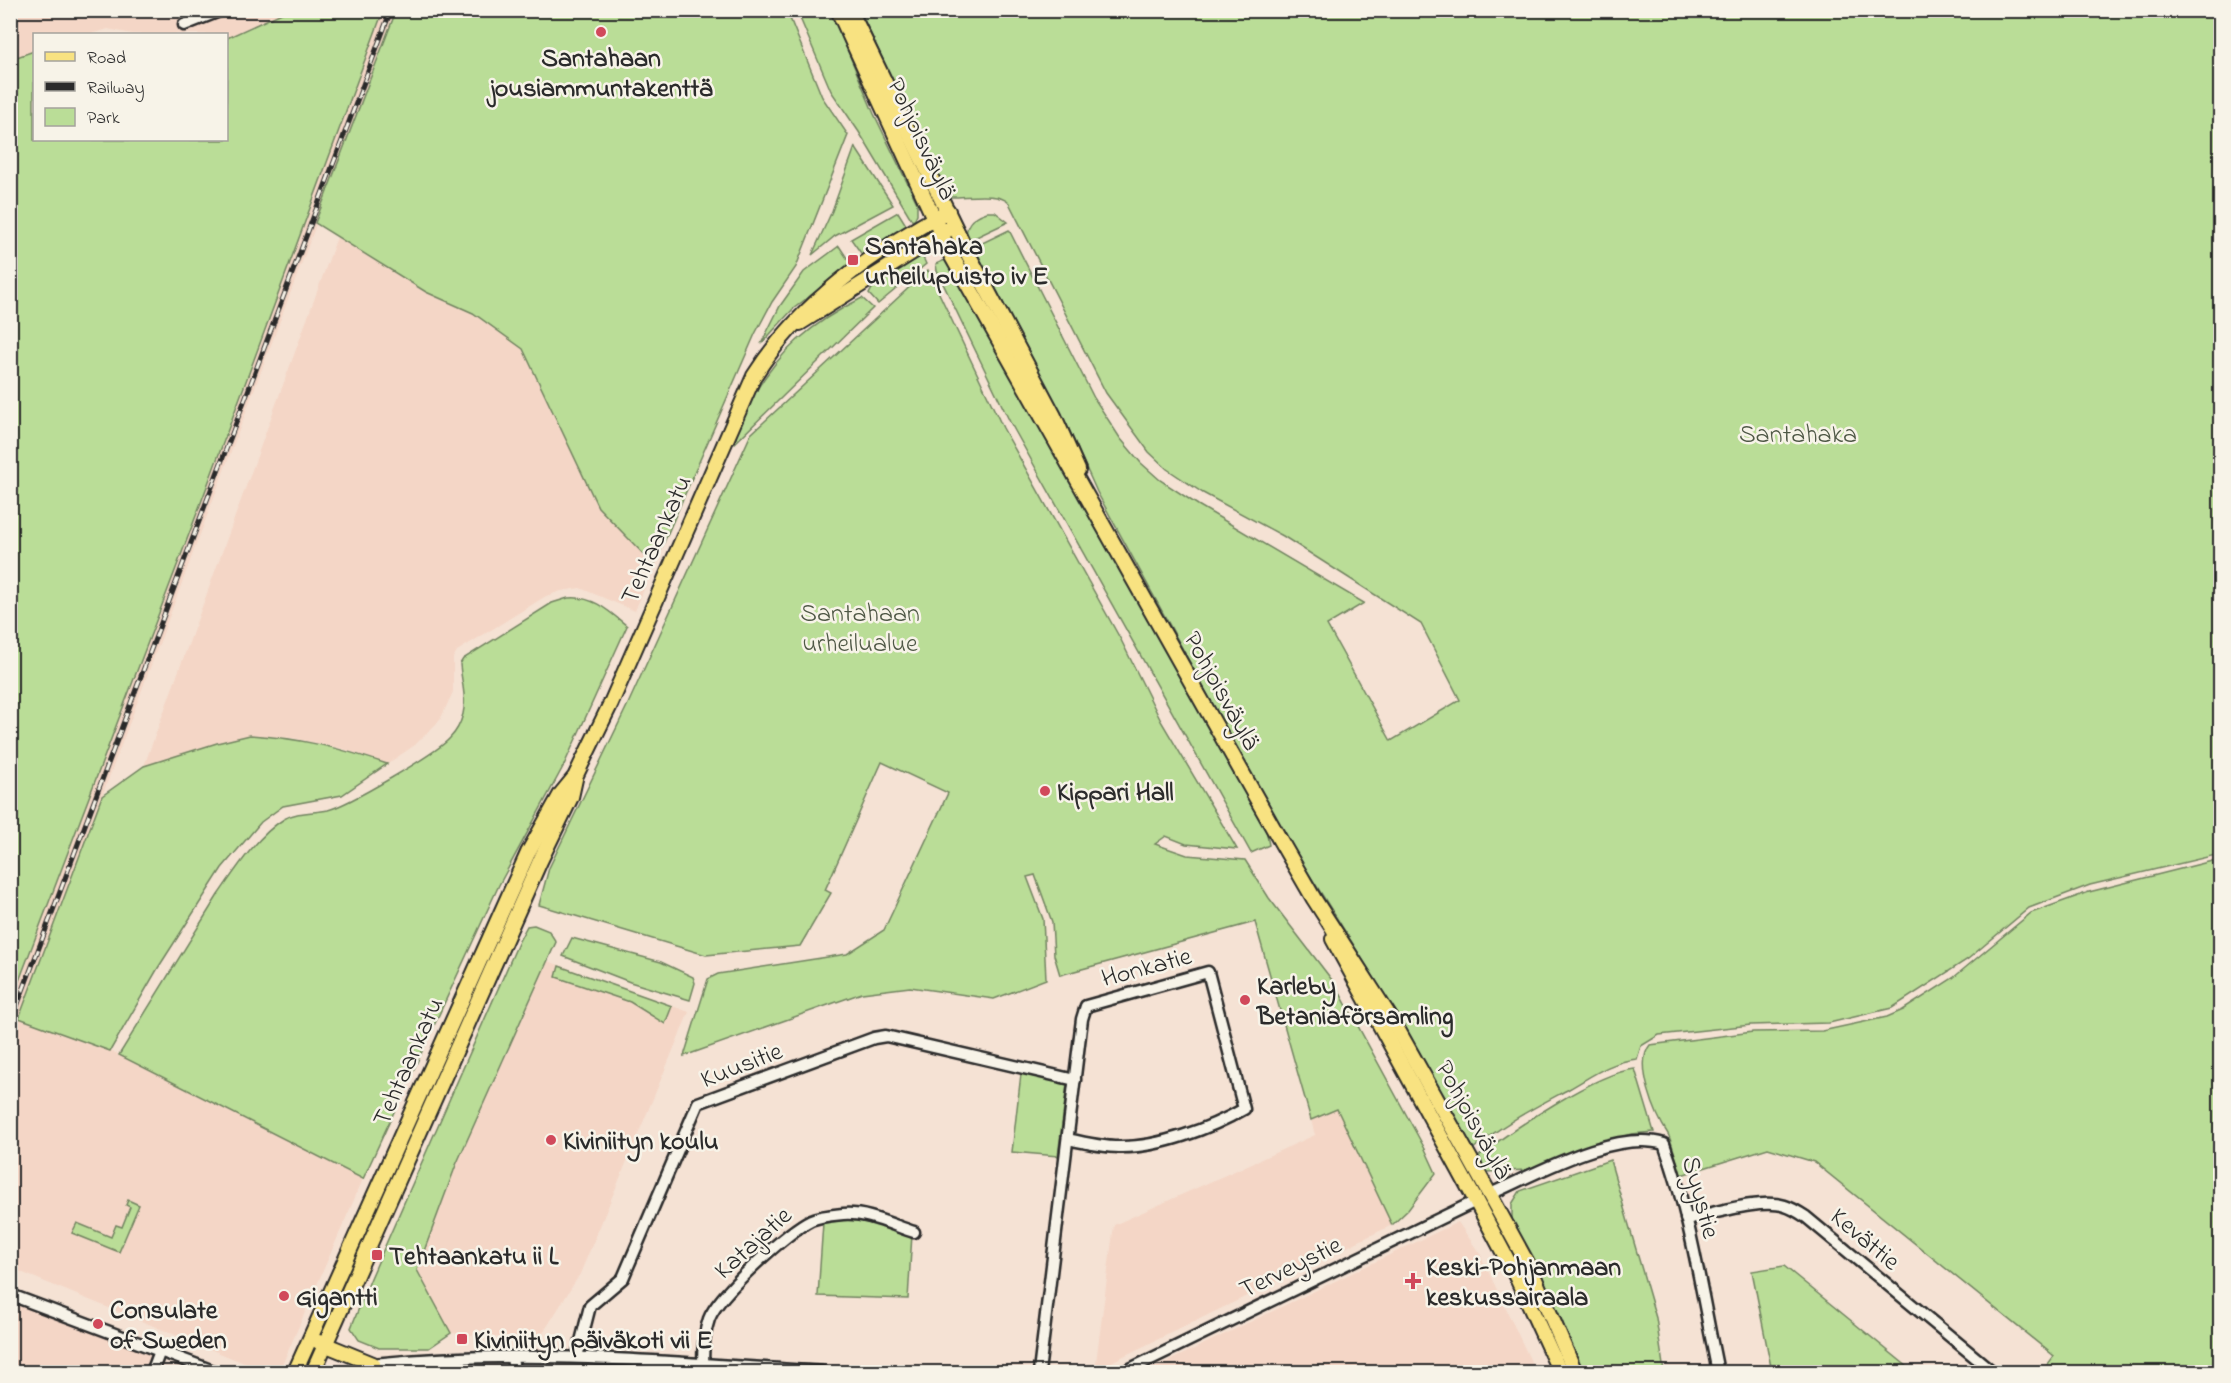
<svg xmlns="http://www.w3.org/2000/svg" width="2231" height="1383" viewBox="0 0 2231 1383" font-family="'Indie Flower',sans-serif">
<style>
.built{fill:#f4d6c6}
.green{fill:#badd97;stroke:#728461;stroke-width:1.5}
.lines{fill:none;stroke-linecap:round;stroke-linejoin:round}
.minor-casing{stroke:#2b2b2b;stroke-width:15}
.major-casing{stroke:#2b2b2b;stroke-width:18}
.minor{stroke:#f7f3e8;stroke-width:10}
.major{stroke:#f8e281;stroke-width:14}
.rail-casing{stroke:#2b2b2b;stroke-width:5}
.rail{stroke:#f7f3e8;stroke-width:3;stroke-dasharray:9;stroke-linecap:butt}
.poi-dot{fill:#d1495b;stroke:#f7f3e8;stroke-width:2}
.labels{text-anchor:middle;stroke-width:5;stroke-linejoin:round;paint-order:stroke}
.poi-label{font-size:26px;font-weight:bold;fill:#2b2b2b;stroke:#f7f3e8;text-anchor:start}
.street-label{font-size:26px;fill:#2b2b2b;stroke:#f7f3e8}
.park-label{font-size:26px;fill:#4f5846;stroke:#f7f3e8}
</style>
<rect width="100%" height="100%" fill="#f5e2d4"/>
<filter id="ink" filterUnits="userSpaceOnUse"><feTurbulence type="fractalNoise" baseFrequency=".0167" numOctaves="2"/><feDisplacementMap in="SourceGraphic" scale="12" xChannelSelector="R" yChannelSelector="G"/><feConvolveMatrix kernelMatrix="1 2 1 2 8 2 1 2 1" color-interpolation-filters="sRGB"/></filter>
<g filter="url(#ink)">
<!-- built -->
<g class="built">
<path d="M11,11H286L227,38L226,34H132L108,29L91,34H34V51L11,59Z"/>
<path d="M383,11H396L19,1018L102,1046L363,1179L279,1372H266L11,1268L10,1008Z"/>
<path d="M337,237L426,292L473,313L523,349L598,506L654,565L635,611L580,588L561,591L546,596L457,651L453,658V692L440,720L415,745L387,764L343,749L292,738L250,735L217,743L144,766Z"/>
<path d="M548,961L689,1012L580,1274L538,1341L451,1333L417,1270L456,1165Z"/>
<path d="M1337,1109L1392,1225L1095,1370L1114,1225L1315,1135L1311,1120Z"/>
<path d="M1458,1222L1480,1254L1536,1372H1146Z"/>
<path d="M10,1297L156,1353L148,1372H11Z"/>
</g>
<!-- green -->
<g class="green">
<path d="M286,11H383L202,500L11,1002V59L34,51V140H226L227,38Z"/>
<path d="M396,11H787L822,97L848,135L796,267L772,302L755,334L654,565L598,507L523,349L473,313L426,292L315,223Z"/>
<path d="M797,11H831L874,114L917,203V214L913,222L859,132L831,91Z"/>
<path d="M860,11H2220V854L2090,885L2029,908L1968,959L1892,1008L1829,1023L1751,1025L1659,1035L1641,1046L1637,1059C1610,1062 1592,1076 1569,1089C1534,1108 1504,1123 1473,1149L1407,1030L1282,831L1097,492L1067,425L974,247L1009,230L1094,398L1120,438L1141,463L1160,480L1198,505L1364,603L1327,625L1391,741L1460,700L1421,624L1283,536L1203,493L1167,469L1149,452L1106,393L1009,203C998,191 965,198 948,197Z"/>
<path d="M855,147L893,205L835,236L812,255L832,211Z"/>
<path d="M898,212L908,228L863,256L851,239Z"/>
<path d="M987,212H995L1008,222L968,241C963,225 972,217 987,212Z"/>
<path d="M839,246L851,264L793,309L761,344L780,306L804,272Z"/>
<path d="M920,251L926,264L878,304L869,294C879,273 901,263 920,251Z"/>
<path d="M947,259L1266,830L1269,845L1251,853L1010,422L937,271L936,264Z"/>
<path d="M928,270L1003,428L1121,640L1161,721L1237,849L1186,844L1166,836L1155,844L1187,855L1245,860L1269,898L1335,984L1425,1149L1436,1173L1408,1210L1392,1225L1337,1109L1311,1120L1255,922L1060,975L1054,955L1052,922L1035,875L1027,877L1043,919L1046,979L994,999L910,987L862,993L684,1056L708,979L718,974L847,954L884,930L948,793L882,762L825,890L831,893L800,946L706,955L539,905L549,868L628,704L751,434Z"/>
<path d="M862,298L873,308L735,443C736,427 744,414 751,400C777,352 813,322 862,298Z"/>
<path d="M568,598C592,595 609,611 627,626L564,765L499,885L363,1179L119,1055L218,895C236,869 257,836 284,819C298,811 313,813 328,810C348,805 437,753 450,738C456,732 461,722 463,714C467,698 461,680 460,664L463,659L552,603Z"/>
<path d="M250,735C300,738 340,748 387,764L342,795L283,806L261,822L222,868L158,968L110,1051L19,1018L102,796L144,766L217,743Z"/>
<path d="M2220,859V1372H2042L2054,1356L1814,1162L1768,1148L1681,1175C1677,1165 1672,1141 1668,1134C1656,1116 1634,1064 1650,1045L1753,1032L1822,1031L1887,1017L1903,1010L1953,978L2031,913L2089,892Z"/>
<path d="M534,925L549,931L556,942L456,1165L417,1270L451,1333L429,1348H379L359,1340L351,1328L371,1278L519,941L527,926Z"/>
<path d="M572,938L661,962L693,977L695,983L690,1000L630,982L563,956Z"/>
<path d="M559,966L672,1006L665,1024L630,1002L556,977Z"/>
<path d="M1635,1069L1654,1132L1631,1134L1599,1143L1526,1170L1486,1172L1479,1156C1510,1131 1597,1072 1635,1069Z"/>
<path d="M1021,1074L1067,1084L1058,1156L1012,1152Z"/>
<path d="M1610,1160L1656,1318L1664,1372H1581L1561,1318L1512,1220V1204L1520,1191Z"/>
<path d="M128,1200L139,1205L119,1252L72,1233L77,1223L111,1237L116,1225L122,1227L130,1207L126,1205Z"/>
<path d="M853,1219L912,1234L908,1299L818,1296L823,1223Z"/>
<path d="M1784,1266L1914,1372H1772L1752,1271Z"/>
</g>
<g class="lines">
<!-- minor casing -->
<g class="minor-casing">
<g id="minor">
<path d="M184,25L222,10"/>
<path d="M1490,1194C1536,1174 1614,1129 1664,1144C1691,1217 1702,1296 1718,1372"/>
<path d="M1686,1219C1713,1214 1760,1198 1785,1206C1792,1208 1800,1213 1806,1217L1993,1372"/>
<path d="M11,1295L216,1372"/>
<path d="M512,1357L514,1372"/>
<path d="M577,1357L590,1306L623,1278L698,1103L874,1038L886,1036L1075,1080"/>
<path d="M373,1364C523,1348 672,1362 822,1372"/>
<path d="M703,1364C703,1349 704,1333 709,1319C718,1295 788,1231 811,1220C820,1216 833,1215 843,1214C867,1212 892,1225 914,1232"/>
<path d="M152,1372L160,1351"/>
<path d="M1039,1372L1082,1019L1086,1006L1208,972L1244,1109C1211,1128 1158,1148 1119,1147C1102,1147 1085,1143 1068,1139"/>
<path d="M1124,1372L1476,1201"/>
</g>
</g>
<!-- major casing -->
<g class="major-casing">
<g id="major">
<path d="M838,10L950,253L1280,840L1314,899L1395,1025L1469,1157L1531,1270L1575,1372"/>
<path d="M850,10L966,250L1054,416L1078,470"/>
<path d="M800,323L949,229"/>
<path d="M1333,939L1476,1201L1517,1278L1560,1372"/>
<path d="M319,1342L373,1364V1372"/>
<path d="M295,1372L528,853L561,794L575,777L611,703L754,376C801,302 872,252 948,211"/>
<path d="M313,1372L540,861L571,797L575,779"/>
</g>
</g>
<!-- minor -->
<use href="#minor" class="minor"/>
<!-- major -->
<use href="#major" class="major"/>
<!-- rail casing -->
<g class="rail-casing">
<path id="rail" d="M10,1025L391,10"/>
</g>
<!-- rail -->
<use href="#rail" class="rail"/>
</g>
</g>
<!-- markers -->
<g class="poi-dot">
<circle cx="601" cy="32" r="6"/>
<rect x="847" y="254" width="12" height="12" rx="3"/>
<circle cx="1045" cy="791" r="6"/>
<circle cx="1245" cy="1000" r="6"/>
<circle cx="551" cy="1140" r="6"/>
<rect x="371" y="1249" width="12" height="12" rx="3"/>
<path d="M1410 1272h6v6h6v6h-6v6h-6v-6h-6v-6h6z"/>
<circle cx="284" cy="1296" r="6"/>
<circle cx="98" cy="1324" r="6"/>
<rect x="456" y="1333" width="12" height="12" rx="3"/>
</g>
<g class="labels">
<!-- poi labels -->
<g class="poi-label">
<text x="601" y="66" text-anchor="middle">Santahaan<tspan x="601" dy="30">jousiammuntakenttä</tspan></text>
<text x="865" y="254">Santahaka<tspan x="865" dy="30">urheilupuisto iv E</tspan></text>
<text x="1057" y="800">Kippari Hall</text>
<text x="1257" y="994">Karleby<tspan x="1257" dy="30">Betaniaförsamling</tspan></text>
<text x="563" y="1149">Kiviniityn koulu</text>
<text x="389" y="1264">Tehtaankatu ii L</text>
<text x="1426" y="1275">Keski-Pohjanmaan<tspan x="1426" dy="30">keskussairaala</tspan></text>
<text x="296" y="1305">Gigantti</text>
<text x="110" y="1318">Consulate<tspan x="110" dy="30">of Sweden</tspan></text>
<text x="474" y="1348">Kiviniityn päiväkoti vii E</text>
</g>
<!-- street labels -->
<g class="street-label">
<text transform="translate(923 138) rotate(65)" y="9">Pohjoisväylä</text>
<text transform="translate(655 539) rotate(-66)" y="9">Tehtaankatu</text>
<text transform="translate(1223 690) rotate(61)" y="9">Pohjoisväylä</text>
<text transform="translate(1146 966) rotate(-15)" y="9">Honkatie</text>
<text transform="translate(407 1061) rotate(-66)" y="9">Tehtaankatu</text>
<text transform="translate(741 1064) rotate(-21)" y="9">Kuusitie</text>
<text transform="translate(1475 1119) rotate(61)" y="9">Pohjoisväylä</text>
<text transform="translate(1702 1197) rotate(75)" y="9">Syystie</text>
<text transform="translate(1866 1238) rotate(40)" y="9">Kevättie</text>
<text transform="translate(752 1242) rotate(-42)" y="9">Katajatie</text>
<text transform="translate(1290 1266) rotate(-26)" y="9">Terveystie</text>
</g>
<!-- park labels -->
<g class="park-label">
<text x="1798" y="442">Santahaka</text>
<text x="860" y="621">Santahaan<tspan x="860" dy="30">urheilualue</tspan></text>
</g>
</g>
<!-- margin -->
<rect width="2231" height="1383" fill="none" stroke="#f7f3e8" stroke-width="36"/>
<rect x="18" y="18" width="2195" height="1347" fill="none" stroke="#2b2b2b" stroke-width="2" filter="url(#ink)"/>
<!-- legend -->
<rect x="33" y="33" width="195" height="108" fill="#f7f3e8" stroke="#a5a39c" stroke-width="1.5"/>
<rect x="45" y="52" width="30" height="9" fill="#f8e281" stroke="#a5a39c" stroke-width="1.5"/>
<text x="87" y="63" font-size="18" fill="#2b2b2b">Road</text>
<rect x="45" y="82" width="30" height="9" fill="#2b2b2b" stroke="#a5a39c" stroke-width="1.5"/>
<text x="87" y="93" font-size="18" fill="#2b2b2b">Railway</text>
<rect x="45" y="108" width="30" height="18" fill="#badd97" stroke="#a5a39c" stroke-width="1.5"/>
<text x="87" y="123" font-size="18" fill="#2b2b2b">Park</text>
</svg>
